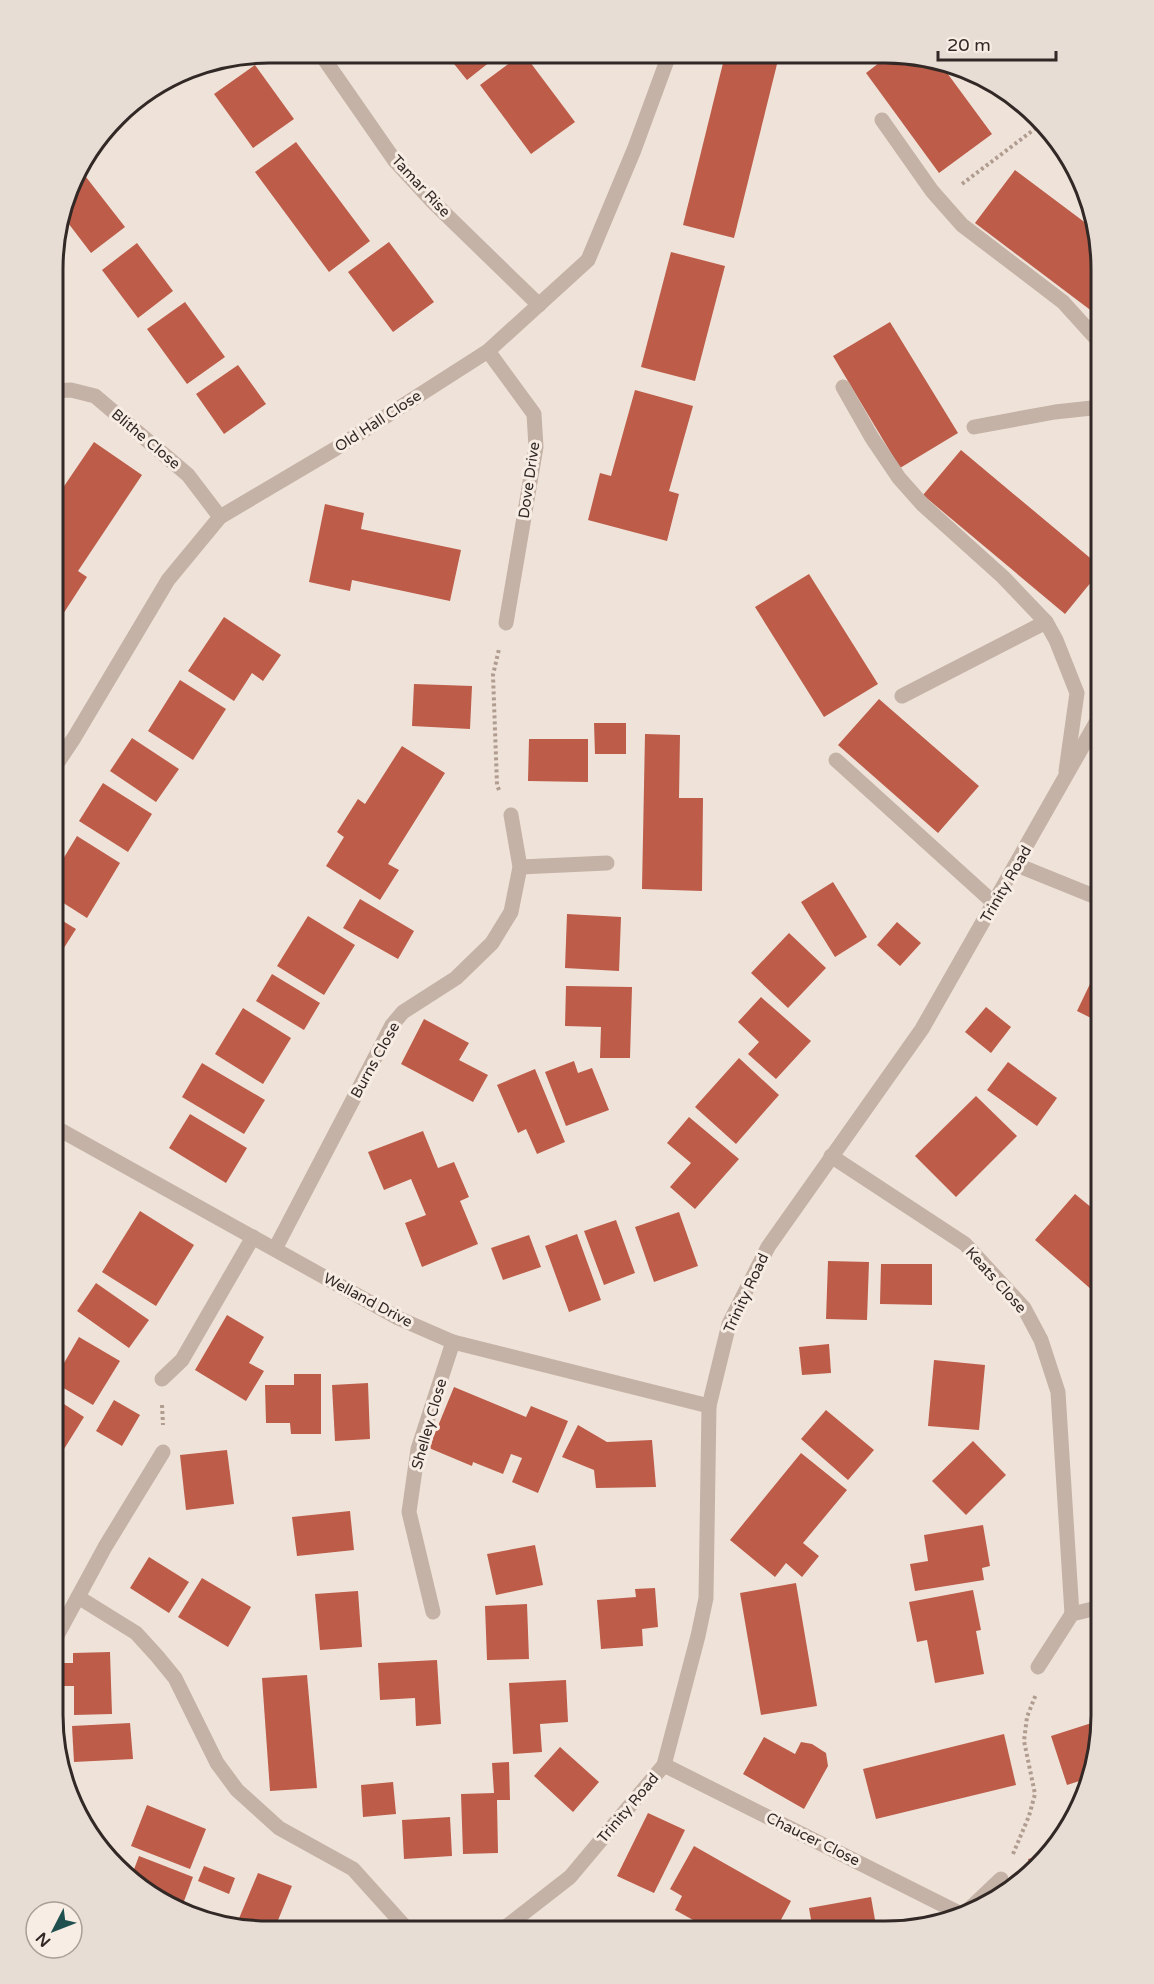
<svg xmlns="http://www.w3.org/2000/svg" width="1154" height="1984" viewBox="0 0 1154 1984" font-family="'Varela Round',sans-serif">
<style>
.building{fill:#bc5c49}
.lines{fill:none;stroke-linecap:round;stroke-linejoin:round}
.path{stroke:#b19c90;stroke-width:4;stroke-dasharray:3 3;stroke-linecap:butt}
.minor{stroke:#c5b2a6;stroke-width:15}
.labels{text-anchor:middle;stroke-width:6;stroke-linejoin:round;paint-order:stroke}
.street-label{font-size:15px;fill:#322926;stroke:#f7ede4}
.rim{fill:none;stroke:#322926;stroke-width:3}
</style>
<rect width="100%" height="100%" fill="#efe3d9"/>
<!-- building -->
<g class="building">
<path d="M446,54H500L467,80Z"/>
<path d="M522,54H524L575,122L531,154L480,85Z"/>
<path d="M725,55L779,56L734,238L683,225Z"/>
<path d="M888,56L927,57L939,62L992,134L939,173L866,73Z"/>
<path d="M255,65L294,119L253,148L214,94Z"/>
<path d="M296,142L370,241L329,272L255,172Z"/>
<path d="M79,168L125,227L91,253L62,215L75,173Z"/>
<path d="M1015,170L1095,230L1101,269V318L975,223Z"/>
<path d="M389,242L434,302L393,332L348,272Z"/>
<path d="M137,243L173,291L138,318L102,270Z"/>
<path d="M671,252L725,266L695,381L641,367Z"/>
<path d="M185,302L225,357L187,384L147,329Z"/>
<path d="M890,322L958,433L900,468L833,356Z"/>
<path d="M238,365L266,404L224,434L196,394Z"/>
<path d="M635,390L693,406L669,491L679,494L667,541L588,520L600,473L611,476Z"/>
<path d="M94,442L142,475L78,571L87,577L54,628V501Z"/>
<path d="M961,450L1101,567V570L1065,614L923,495Z"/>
<path d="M325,504L364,513L361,529L461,550L450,601L352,580L350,591L309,582Z"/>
<path d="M809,574L878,684L824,717L755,607Z"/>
<path d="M224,617L281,655L263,681L252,673L234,701L188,671Z"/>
<path d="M180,680L226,709L193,760L148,731Z"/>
<path d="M414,684L472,686L470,729L412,726Z"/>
<path d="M879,699L979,786L938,833L838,745Z"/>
<path d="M594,723H626V754H595Z"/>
<path d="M645,734L680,735L679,798H703L702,891L642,889Z"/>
<path d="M132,738L179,769L156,802L110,771Z"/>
<path d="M529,739H588V782L528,781Z"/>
<path d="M402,746L445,773L388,864L399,870L380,900L326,866L344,837L337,832L358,799L365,804Z"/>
<path d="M103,783L152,814L128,852L79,821Z"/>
<path d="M77,836L120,863L87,918L54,897V874Z"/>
<path d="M833,882L867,937L835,957L801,902Z"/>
<path d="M360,899L414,931L398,959L343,928Z"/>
<path d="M567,914L621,917L619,971L565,968Z"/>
<path d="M53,915L76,929L53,965Z"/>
<path d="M308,916L355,945L324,995L277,966Z"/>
<path d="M897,922L921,943L900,966L877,945Z"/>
<path d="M789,933L826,968L788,1008L751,973Z"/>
<path d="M1101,961V1023L1077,1011Z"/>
<path d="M272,974L320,1003L304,1030L256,1001Z"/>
<path d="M566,986L632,987L630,1058H600L601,1027L565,1026Z"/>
<path d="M761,997L811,1041L776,1079L748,1054L759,1042L738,1022Z"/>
<path d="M986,1007L1011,1027L991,1053L965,1032Z"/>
<path d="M243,1008L291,1038L263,1084L215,1054Z"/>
<path d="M424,1019L469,1043L459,1060L488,1075L473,1102L401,1064Z"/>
<path d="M739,1058L779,1095L736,1144L695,1107Z"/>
<path d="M574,1061L578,1073L592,1068L609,1110L566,1126L545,1072Z"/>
<path d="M1008,1062L1057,1098L1037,1126L987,1090Z"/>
<path d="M202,1063L265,1100L244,1134L182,1097Z"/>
<path d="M535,1069L565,1142L537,1154L526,1129L518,1133L497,1085Z"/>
<path d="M976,1096L1017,1136L956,1197L915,1156Z"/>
<path d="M190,1114L247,1148L226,1183L169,1148Z"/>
<path d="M689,1117L739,1159L695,1209L670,1187L691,1163L667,1143Z"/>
<path d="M423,1131L438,1168L454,1162L469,1197L460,1201L478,1244L422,1267L405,1223L426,1215L411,1179L384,1190L368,1152Z"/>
<path d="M1075,1194L1092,1208L1101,1197V1298L1035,1240Z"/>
<path d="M140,1211L194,1245L156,1306L102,1272Z"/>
<path d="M679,1212L698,1266L654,1282L635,1227Z"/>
<path d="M616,1220L635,1273L604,1285L584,1231Z"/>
<path d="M577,1234L601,1300L569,1312L545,1246Z"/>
<path d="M529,1235L541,1267L503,1280L491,1248Z"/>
<path d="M828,1261L869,1262L867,1320L826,1319Z"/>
<path d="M881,1264H932V1305L880,1304Z"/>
<path d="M96,1283L149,1320L129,1348L77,1311Z"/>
<path d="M227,1315L264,1337L249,1363L264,1371L246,1401L195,1370Z"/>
<path d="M79,1337L120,1361L93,1405L53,1382Z"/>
<path d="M829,1344L831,1373L802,1375L799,1347Z"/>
<path d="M934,1360L985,1365L979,1430L928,1426Z"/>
<path d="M294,1374H321V1434H291L290,1423H266L265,1385H294Z"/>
<path d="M368,1383L370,1439L335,1441L332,1385Z"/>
<path d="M454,1387L526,1417L531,1406L568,1421L538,1493L512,1482L522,1458L511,1454L503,1474L473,1462L472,1466L429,1448Z"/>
<path d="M53,1397L84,1417L59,1457L53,1453Z"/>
<path d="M114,1400L140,1415L122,1446L96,1431Z"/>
<path d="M826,1410L874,1450L848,1480L801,1439Z"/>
<path d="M578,1425L607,1442L652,1440L656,1487L596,1488L594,1470L562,1457Z"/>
<path d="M973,1441L1006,1475L966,1515L932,1481Z"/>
<path d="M227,1450L234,1504L186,1510L180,1455Z"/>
<path d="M801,1453L847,1490L803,1543L819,1556L802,1577L786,1563L775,1577L730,1540Z"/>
<path d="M350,1511L354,1550L297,1556L292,1517Z"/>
<path d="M983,1525L990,1566L982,1568L984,1580L915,1591L910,1564L928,1561L924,1535Z"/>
<path d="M535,1545L543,1585L496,1595L487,1554Z"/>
<path d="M149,1557L189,1582L169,1613L130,1588Z"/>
<path d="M202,1578L251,1607L228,1647L178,1617Z"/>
<path d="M796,1583L817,1706L761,1715L740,1593Z"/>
<path d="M655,1588L658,1627L642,1629L643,1646L601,1649L597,1600L636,1597L635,1589Z"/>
<path d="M973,1590L981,1630L976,1631L984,1674L935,1683L927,1640L917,1642L909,1602Z"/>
<path d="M358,1591L362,1647L320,1650L315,1594Z"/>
<path d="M527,1604L529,1659L487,1660L485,1606Z"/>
<path d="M110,1652L112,1714L74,1715V1686H57L56,1663H73V1653Z"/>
<path d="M437,1660L441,1724L416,1726L415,1698L380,1700L378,1663Z"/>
<path d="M307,1675L317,1788L270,1791L262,1678Z"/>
<path d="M566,1680L568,1722L540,1724L542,1752L513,1754L509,1683Z"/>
<path d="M1101,1720V1730L1092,1777L1067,1785L1051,1736Z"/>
<path d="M130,1723L133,1759L74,1762L72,1726Z"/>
<path d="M1004,1734L1016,1785L876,1819L863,1769Z"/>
<path d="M764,1737L795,1754L801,1742L812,1744L826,1753L828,1766L804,1809L743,1774Z"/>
<path d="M560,1747L599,1782L573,1812L534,1776Z"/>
<path d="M509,1762L510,1800H497L498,1853L463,1854L461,1794L494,1793L492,1763Z"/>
<path d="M393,1782L396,1814L363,1817L361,1785Z"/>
<path d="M147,1805L206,1829L190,1869L131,1846Z"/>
<path d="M648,1813L685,1830L654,1893L617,1876Z"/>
<path d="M450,1817L452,1856L404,1859L402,1820Z"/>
<path d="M694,1846L791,1901L775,1931L754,1921L748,1931H713L675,1910L682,1896L670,1889Z"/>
<path d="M1050,1854L1032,1872L1028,1859Z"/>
<path d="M139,1856L193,1877L180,1912L130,1880Z"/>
<path d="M204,1866L235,1878L229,1894L198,1881Z"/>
<path d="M258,1873L292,1886L274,1930L235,1928Z"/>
<path d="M871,1897L877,1931H813L809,1908Z"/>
<path d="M590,1920L608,1931H584Z"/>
</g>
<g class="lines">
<!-- path -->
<g class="path">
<path d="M962,184L1040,125"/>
<path d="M499,790L497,785L493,675L499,649"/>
<path d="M162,1405L163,1425"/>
<path d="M1013,1854L1029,1816L1035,1794L1024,1741L1027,1717L1036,1694"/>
</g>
<!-- minor -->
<g class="minor">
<path d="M320,53L395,161L432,201L539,305"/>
<path d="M882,120L932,191L962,225L1063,302L1101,344"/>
<path d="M488,351L534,414L536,447L506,623"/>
<path d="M843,387L872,438L899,478L923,505L1003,577L1046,622L1056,640L1077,693L1066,771"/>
<path d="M54,391L71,390L95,396L188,475L220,517"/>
<path d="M974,427L1055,412L1101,407"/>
<path d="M902,696L1046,622"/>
<path d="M836,760L995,904"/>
<path d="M54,768L74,738L168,580L220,517L335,449L488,351L588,260L634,150L669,55"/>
<path d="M1017,865L1101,899"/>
<path d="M520,867L607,863"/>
<path d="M53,1126L398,1318L453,1342L709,1406"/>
<path d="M831,1156L965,1244L1024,1308L1041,1340L1058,1392L1072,1614"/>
<path d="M275,1249L392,1025L403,1012L456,978L492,943L511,912L520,867L511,815"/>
<path d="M162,1379L182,1360L253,1237"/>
<path d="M78,1597L136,1633L157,1656L175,1678L217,1763L237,1790L279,1828L353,1869L408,1930"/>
<path d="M433,1612L409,1512L418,1449L453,1342"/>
<path d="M53,1643L105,1547L163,1452"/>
<path d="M1038,1667L1072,1614L1101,1607"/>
<path d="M664,1765L963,1915"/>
<path d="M962,1916L1001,1879"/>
<path d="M502,1930L570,1877L664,1765L698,1636L706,1598L709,1406L729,1324L768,1247L922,1029L1101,714"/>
</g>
</g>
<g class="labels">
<!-- street labels -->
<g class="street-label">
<text transform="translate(421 186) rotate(47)" y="5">Tamar Rise</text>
<text transform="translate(378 421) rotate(-33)" y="5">Old Hall Close</text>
<text transform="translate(146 439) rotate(40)" y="5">Blithe Close</text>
<text transform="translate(529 480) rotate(-82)" y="5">Dove Drive</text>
<text transform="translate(1006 884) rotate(-60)" y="5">Trinity Road</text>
<text transform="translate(375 1060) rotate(-61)" y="5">Burns Close</text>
<text transform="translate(996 1280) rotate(48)" y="5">Keats Close</text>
<text transform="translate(746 1293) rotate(-65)" y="5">Trinity Road</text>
<text transform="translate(368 1300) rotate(28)" y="5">Welland Drive</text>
<text transform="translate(429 1424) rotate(-74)" y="5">Shelley Close</text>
<text transform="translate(628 1808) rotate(-50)" y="5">Trinity Road</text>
<text transform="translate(813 1839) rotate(26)" y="5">Chaucer Close</text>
</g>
</g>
<!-- crop -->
<path d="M0 0H1154V1984H0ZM269 63H885A206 206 0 0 1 1091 269V1715A206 206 0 0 1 885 1921H269A206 206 0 0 1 63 1715V269A206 206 0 0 1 269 63Z" fill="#e7ddd5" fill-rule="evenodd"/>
<path class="rim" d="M269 63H885A206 206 0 0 1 1091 269V1715A206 206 0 0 1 885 1921H269A206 206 0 0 1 63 1715V269A206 206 0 0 1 269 63Z"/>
<!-- north arrow -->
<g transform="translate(54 1930) rotate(228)"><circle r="28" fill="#f7ede4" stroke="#a89f98" stroke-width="1.5"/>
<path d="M0-4.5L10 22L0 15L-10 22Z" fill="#1f504f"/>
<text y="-9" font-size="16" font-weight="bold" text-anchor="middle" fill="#322926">N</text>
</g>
<!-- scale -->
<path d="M938 51v9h118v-9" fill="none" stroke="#322926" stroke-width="3"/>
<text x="947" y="51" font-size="18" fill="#322926" stroke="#f7ede4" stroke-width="4.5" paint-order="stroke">20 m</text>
</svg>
